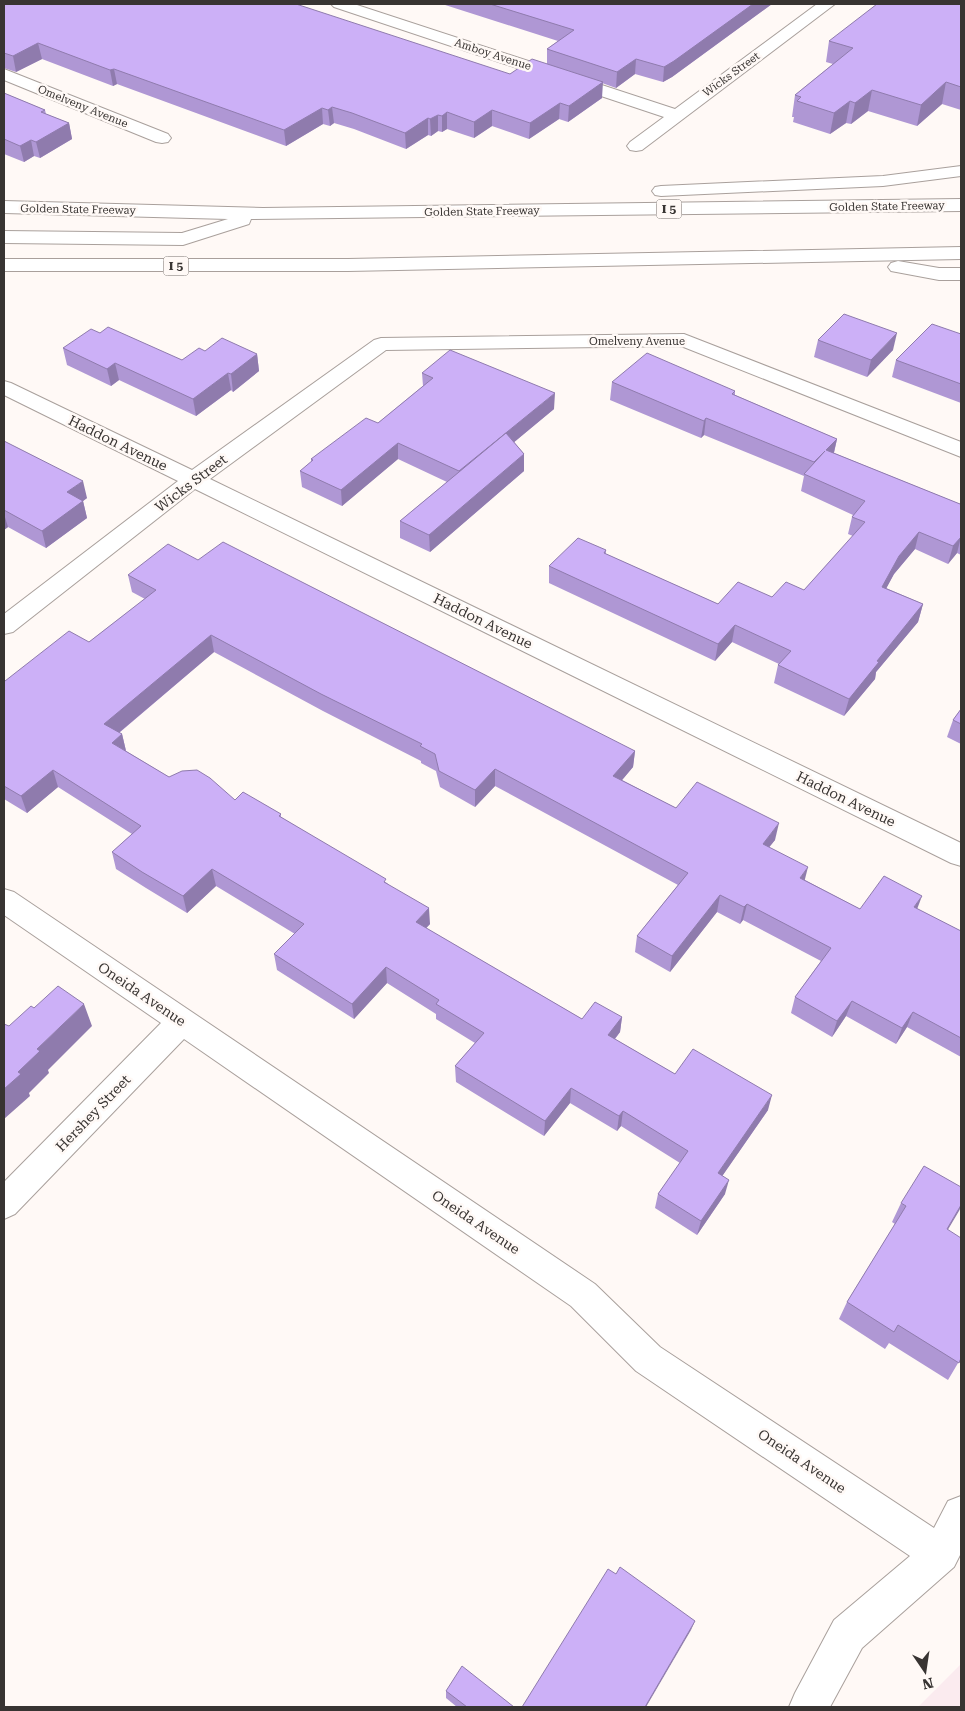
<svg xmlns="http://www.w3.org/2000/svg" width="965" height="1711" viewBox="0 0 965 1711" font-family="'Roboto Serif',serif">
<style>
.education{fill:#fbebef}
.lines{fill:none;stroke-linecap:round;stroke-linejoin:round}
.street-casing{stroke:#a9a09c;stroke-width:2}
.highway-casing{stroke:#a9a09c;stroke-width:2}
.street{fill:#fff;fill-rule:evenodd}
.highway{fill:#fff;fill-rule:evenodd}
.wall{fill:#af97d4}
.shaded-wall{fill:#8f7bad}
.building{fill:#ccb0f7;stroke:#8f7bad}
.labels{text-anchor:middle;stroke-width:5;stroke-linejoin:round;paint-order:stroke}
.far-street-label{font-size:11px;fill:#383432;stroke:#fff9f6}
.shield{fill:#fff9f6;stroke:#746f6d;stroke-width:1}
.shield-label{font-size:12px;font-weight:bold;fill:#383432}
.street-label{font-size:14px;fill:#383432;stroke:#fff9f6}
</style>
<rect width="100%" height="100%" fill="#fff9f6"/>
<!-- education -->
<path class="education" d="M961,1664V1707H918Z"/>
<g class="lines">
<!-- street casing -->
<g class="street-casing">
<g id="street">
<path d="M331,4H354L675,109L817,4H835L642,150L636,151L630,150L627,146L630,142L664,117L334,7Z"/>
<path d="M4,69L168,134L171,138L168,142L162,143L156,142L4,80Z"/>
<path d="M684,334L961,442V457L681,346L386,350L210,479L961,843V866L951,863L195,489L13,632L4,634V614L178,481L4,395V381L11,383L192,470L374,340L381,338Z"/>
<path d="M4,889L14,892L595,1284L660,1347L934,1528L948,1501L961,1496V1553L954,1567L862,1648L830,1707H789L795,1693L834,1620L910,1556L636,1371L571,1306L184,1039L15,1214L4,1219V1182L161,1023L4,915Z"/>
</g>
</g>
<!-- highway casing -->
<g class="highway-casing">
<g id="highway">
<path d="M961,166V176L883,186L661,196L655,195L652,191L655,187L661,186L883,176Z"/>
<path d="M961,199V211L251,219L249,224L183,245L4,243V231L182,233L228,219L4,213V201L263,208Z"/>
<path d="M961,247V259L348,271H4V259H348Z"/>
<path d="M898,261L939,268H961V280H939L891,271L888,267L891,263Z"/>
</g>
</g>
<!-- street -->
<use href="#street" class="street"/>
<!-- highway -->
<use href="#highway" class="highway"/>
</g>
<!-- wall -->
<g class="wall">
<path d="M4,4L510,74L547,64V49L558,41L442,4H772L672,77L663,82L635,74L616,88L602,83V98L568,122L559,119L529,139L492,126L474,138L447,129L442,132L438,131L431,136L428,135L406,149L354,129L334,123L330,126L323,124L286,146L117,84L113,86L42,59L16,72L4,68Z"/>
<path d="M961,4V110L942,104L917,126L868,111L851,124L846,123L830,134L793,122L794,117H792L795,95L833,64L826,62L829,41Z"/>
<path d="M4,93L45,110L46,114L69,123L72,139L40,158L34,156L24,162L4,154Z"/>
<path d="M100,333L182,360L205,351L257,354L259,371L233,392L231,390L196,416L119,380L111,386L67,365L63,348Z"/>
<path d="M961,334V403L892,377L896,360Z"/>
<path d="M818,340L893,350L867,377L814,357Z"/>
<path d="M422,373L554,409L514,442L524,454V471L430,552L400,538V521L447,482L398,459L342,506L302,487L300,471L311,462V459L378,423L423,386Z"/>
<path d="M612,382L735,391V395L837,439L834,453L960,504L961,502V555L957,553L948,564L915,549L894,574L886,588L923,604L918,622L876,672L875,679L844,716L774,683L778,665L779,664L732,642L715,661L549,583V566L606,550V554L718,604L772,597L804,590L853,536L848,534L852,517L853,515L801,491L804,476L704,435L701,438L610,400Z"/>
<path d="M4,441L87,498L83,501L87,518L46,548L8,527L4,530Z"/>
<path d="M198,560L635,751L633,767L622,780L676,808L775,840L769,847L805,880L860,909H917L961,931V1057L907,1027L896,1044L846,1016L832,1037L791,1013L795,997L821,961L743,920L740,924L717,912L670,972L635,952L637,936L678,885L495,786L475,807L440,787L436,771L421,763V761L323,711L214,652L119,733L122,734L126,751L169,777L235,800L281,814V817L387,883L430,924L426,928L582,1019L622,1017L620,1032L615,1039L675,1074L768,1110L722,1176L725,1194L697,1235L655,1208L658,1194L680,1163L621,1126L617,1131L570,1103L544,1136L456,1082L455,1066L475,1043L436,1019V1014L387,983L354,1019L277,970L274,954L295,934L216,886L187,913L146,888L116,869L112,852L132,834L58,787L27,813L4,799V680L5,681L89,642L145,599L132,592L128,575Z"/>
<path d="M961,709V744L947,737L953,720Z"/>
<path d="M901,1203L948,1230L961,1358L948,1380L889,1343L885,1349L839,1319L847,1302L895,1224L892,1222Z"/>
<path d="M446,1691L514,1707H457L446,1698Z"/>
</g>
<!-- shaded-wall -->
<g class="shaded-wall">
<path d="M753,4H772L672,77L663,82L664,67Z"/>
<path d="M38,43L42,59L16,72L13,56Z"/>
<path d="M636,59L635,74L616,88L617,72Z"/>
<path d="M114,69L117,84L113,86L110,70Z"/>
<path d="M603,82L602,98L568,122L569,106Z"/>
<path d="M946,82L942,104L917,126L921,105Z"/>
<path d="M872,90L868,111L851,124L855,103Z"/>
<path d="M850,101L846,123L830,134L834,113Z"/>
<path d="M560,103L559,119L529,139L530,123Z"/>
<path d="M332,107L334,123L330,126L328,110Z"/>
<path d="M322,108L323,124L286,146L284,130Z"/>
<path d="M492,110V126L474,138V122Z"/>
<path d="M447,112V129L442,132V116Z"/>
<path d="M438,115V131L431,136L430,119Z"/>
<path d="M428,118V135L406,149L405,133Z"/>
<path d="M69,123L72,139L40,158L36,142Z"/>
<path d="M31,140L34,156L24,162L20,146Z"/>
<path d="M897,333L893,350L867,377L871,360Z"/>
<path d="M257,354L259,371L233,392L231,374Z"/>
<path d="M115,363L119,380L111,386L107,369Z"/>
<path d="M228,373L231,390L196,416L193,399Z"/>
<path d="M555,393L554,409L460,487L459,471Z"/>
<path d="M706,418L704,435L701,438L704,421Z"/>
<path d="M837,439L833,456L826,450Z"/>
<path d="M398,443V459L342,506L341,490Z"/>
<path d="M524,454V471L430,552L429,535Z"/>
<path d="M83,481L87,498L83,501L87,518L46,548L42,531L67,492Z"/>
<path d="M4,514L8,527L4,530Z"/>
<path d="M919,532L915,549L894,574L878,604L882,587L899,556Z"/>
<path d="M961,537L957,553L948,564L953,546Z"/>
<path d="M923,604L918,622L876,672L875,679L844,716L849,699L877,661Z"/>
<path d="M735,625L732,642L715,661L718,644Z"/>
<path d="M211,635L214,652L109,741L104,724Z"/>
<path d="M122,734L126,751L112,743Z"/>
<path d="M635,751L633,767L612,792L613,776Z"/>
<path d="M495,769V786L475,807V790Z"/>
<path d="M53,770L58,787L27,813L21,796Z"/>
<path d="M779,823L775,840L759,860L763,844Z"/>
<path d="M808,867L804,883L800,878Z"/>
<path d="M212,869L216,886L187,913L183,896Z"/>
<path d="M720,895L717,912L670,972L672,956Z"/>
<path d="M922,896L916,912L914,907Z"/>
<path d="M747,904L743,920L740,924L744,907Z"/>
<path d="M429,908L430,924L417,938L416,922Z"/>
<path d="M386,967L387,983L354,1019L352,1004Z"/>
<path d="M852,1001L846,1016L832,1037L837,1021Z"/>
<path d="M84,1004L92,1026L48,1070L49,1073L29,1093L30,1096L4,1119V1089L37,1049Z"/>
<path d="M913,1012L907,1027L896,1044L902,1028Z"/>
<path d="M622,1017L620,1032L606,1050L608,1035Z"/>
<path d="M571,1088L570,1103L544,1136L545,1121Z"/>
<path d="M772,1095L768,1110L714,1188L718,1173Z"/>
<path d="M623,1111L621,1126L617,1131L619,1116Z"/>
<path d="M729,1180L725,1194L697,1235L701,1221Z"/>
<path d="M961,1205V1207L959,1211L937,1248L947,1229Z"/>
<path d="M695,1621L691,1630L646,1707H645Z"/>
</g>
<!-- building -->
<g class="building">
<path d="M4,4H296L510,74L532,59L603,82L569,106L560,103L530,123L492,110L474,122L447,112L442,116L438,115L430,119L428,118L405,133L352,113L332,107L328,110L322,108L284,130L114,69L110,70L38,43L13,56L4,53Z"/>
<path d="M490,4H753L674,61L664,67L636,59L617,72L547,49L574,30Z"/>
<path d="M877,4H961V87L946,82L921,105L872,90L855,103L850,101L834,113L797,101L801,97L795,95L853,48L829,41Z"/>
<path d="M4,93L45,110L41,112L69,123L36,142L31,140L20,146L4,139Z"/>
<path d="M844,314L897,333L871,360L818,340Z"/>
<path d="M932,324L961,334V384L896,360Z"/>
<path d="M108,327L182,360L199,348L205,351L222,338L257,354L231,374L228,373L193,399L115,363L107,369L63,348L91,329L100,333Z"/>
<path d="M450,350L555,393L459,471L398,443L341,490L300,471L313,460L311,459L366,418L378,423L433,378L422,373Z"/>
<path d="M647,353L735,391L732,394L837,439L826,450L960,504L961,502V537L953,546L919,532L899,556L882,587L923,604L877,661L879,662L849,699L778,665L791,651L735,625L718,644L549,566L578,538L606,550L604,553L718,604L738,582L772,597L786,582L804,590L865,522L852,517L865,501L804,474L825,451L814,462L706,418L704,421L612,382Z"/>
<path d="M506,433L524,454L429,535L400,521Z"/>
<path d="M4,441L83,481L67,492L83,501L42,531L4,510Z"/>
<path d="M223,542L635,751L613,776L676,808L697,782L779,823L763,844L808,867L800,878L860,909L884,876L922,896L914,907L961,931V1038L913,1012L902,1028L852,1001L837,1021L795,997L831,948L747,904L744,907L720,895L672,956L637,936L688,873L495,769L475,790L439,771L435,754L420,746L422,744L321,694L211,635L104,724L122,734L112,743L169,777L182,771L197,770L210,778L235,800L243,792L281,814L279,816L386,879L384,882L429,908L416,922L582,1019L595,1002L622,1017L608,1035L675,1074L693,1049L772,1095L718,1173L729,1180L701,1221L658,1194L688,1151L623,1111L619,1116L571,1088L545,1121L455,1066L484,1033L436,1004L439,1000L386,967L352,1004L274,954L304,924L212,869L183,896L142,872L112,852L141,826L53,770L21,796L4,786V680L5,681L69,631L89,642L156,590L128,575L168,544L198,560Z"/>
<path d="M961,709V724L953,720Z"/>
<path d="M58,986L84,1004L37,1049L40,1051L18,1072L21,1074L4,1089V1024L9,1026L31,1006L34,1008Z"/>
<path d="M924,1166L961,1187V1205L947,1229L961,1238V1358L959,1363L898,1325L894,1332L847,1302L906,1206L901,1203Z"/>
<path d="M620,1567L695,1621L645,1707H522L608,1569L616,1574Z"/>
<path d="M462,1666L514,1707H467L446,1691Z"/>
</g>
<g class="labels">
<!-- far-street labels -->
<g class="far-street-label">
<text transform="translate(493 54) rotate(18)" y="4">Amboy Avenue</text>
<text transform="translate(731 74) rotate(-36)" y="4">Wicks Street</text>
<text transform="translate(83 106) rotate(22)" y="4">Omelveny Avenue</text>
<text transform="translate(887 206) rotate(-1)" y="4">Golden State Freeway</text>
<text transform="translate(78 209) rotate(1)" y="4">Golden State Freeway</text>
<text transform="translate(482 211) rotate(-1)" y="4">Golden State Freeway</text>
<text x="637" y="345">Omelveny Avenue</text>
</g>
<!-- shield labels -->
<g class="shield">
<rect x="656.5" y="199.5" width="25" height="19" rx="4"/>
<rect x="163.5" y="256.5" width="25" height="19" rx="4"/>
</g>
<g class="shield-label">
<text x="669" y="213">I 5</text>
<text x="176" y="270">I 5</text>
</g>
<!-- street labels -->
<g class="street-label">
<text transform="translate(118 443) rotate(26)" y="5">Haddon Avenue</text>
<text transform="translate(191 483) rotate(-37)" y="5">Wicks Street</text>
<text transform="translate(483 621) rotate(26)" y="5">Haddon Avenue</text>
<text transform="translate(846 799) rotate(26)" y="5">Haddon Avenue</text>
<text transform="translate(142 994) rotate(34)" y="5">Oneida Avenue</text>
<text transform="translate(93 1113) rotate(-46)" y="5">Hershey Street</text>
<text transform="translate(476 1222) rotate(34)" y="5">Oneida Avenue</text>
<text transform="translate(802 1461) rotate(34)" y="5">Oneida Avenue</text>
</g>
</g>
<!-- border -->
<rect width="965" height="1711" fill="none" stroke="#383432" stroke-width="10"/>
<!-- north arrow -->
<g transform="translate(925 1671) rotate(167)" stroke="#fff9f6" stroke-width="4" paint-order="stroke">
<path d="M0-4L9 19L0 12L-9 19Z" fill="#383432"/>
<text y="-8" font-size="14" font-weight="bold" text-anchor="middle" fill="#383432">N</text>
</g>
</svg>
